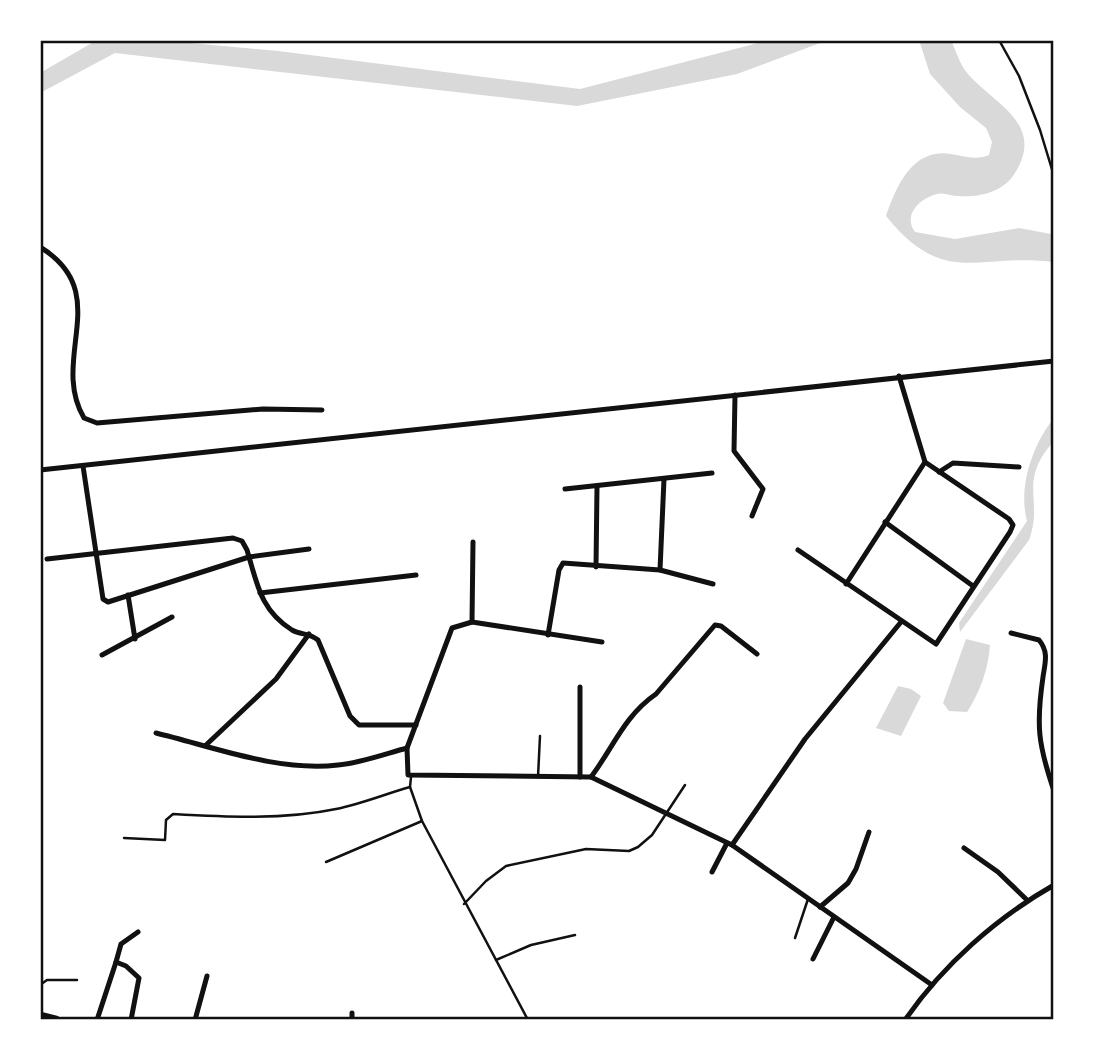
<svg xmlns="http://www.w3.org/2000/svg" width="1094" height="1060" viewBox="0 0 1094 1060" font-family="'Public Sans',sans-serif">
<style>
.water{fill:#d9d9d9}
.lines{fill:none;stroke-linecap:round;stroke-linejoin:round}
.service{stroke:#111;stroke-width:2.5}
.minor{stroke:#111;stroke-width:5}
.primary{stroke:#111;stroke-width:9}
.neatline{fill:none;stroke:#111;stroke-width:2.5}
</style>
<rect width="100%" height="100%" fill="#fff"/>
<!-- water -->
<g class="water">
<path d="M97,40H158L278,51L580,89L770,40H828L737,74L577,106L115,53L40,93V73Z"/>
<path d="M919,40H951C956,51 960,65 968,74C993,103 1046,124 1015,173C1004,192 978,198 958,196C952,196 942,192 937,194C918,199 903,216 915,232L955,239L1019,228L1051,234L1054,235V262C977,252 945,289 886,216C894,193 907,159 935,154C954,150 970,163 989,155L992,142L986,128L960,107L930,74Z"/>
<path d="M1054,418V441C1017,482 1044,500 1029,540L960,632L959,623L1027,521C1018,488 1032,445 1054,418Z"/>
<path d="M966,639L990,645C988,670 980,692 967,712L949,711L943,703Z"/>
<path d="M898,686L911,689L921,696L901,736L876,728Z"/>
</g>
<g class="lines">
<!-- service -->
<g class="service">
<path d="M999,40L1019,76L1040,130L1054,176"/>
<path d="M411,777L410,787L422,821L528,1020"/>
<path d="M538,777L540,736"/>
<path d="M124,838L165,840L166,820L173,814C226,817 284,820 336,809C361,804 385,794 410,787"/>
<path d="M326,862L422,821"/>
<path d="M464,904L486,881L506,866L586,849L629,851L638,847L652,835L685,785"/>
<path d="M795,938L808,899"/>
<path d="M496,960L531,945L575,935"/>
<path d="M40,985L47,980H77"/>
</g>
<!-- minor -->
<g class="minor">
<path d="M40,247C115,293 49,358 84,418L97,423L263,409L322,410"/>
<path d="M735,395L734,451L763,489L752,516"/>
<path d="M83,466L103,599L108,602L249,557L309,549"/>
<path d="M40,470L1054,361"/>
<path d="M939,472L953,463L1019,467"/>
<path d="M565,489L712,473"/>
<path d="M885,522L973,586"/>
<path d="M798,550L936,644L1010,532L1013,525L1009,519L925,462L899,376"/>
<path d="M47,559L233,538L242,541L247,550C257,583 260,610 292,630C301,635 310,633 318,640L350,716L359,725H416"/>
<path d="M596,567L597,487"/>
<path d="M660,570L664,479"/>
<path d="M846,584L925,462"/>
<path d="M260,593L416,575"/>
<path d="M128,595L135,639"/>
<path d="M472,622L473,542"/>
<path d="M1011,633L1039,640C1049,652 1045,663 1043,677C1036,725 1038,744 1054,791"/>
<path d="M548,635L559,570L563,563L660,570L713,584"/>
<path d="M602,642L472,622L452,628L407,748L408,775L591,777L732,845L932,985"/>
<path d="M102,655L172,617"/>
<path d="M156,733C214,747 278,772 338,765C361,763 385,754 407,748"/>
<path d="M206,745L276,679L309,634"/>
<path d="M580,777V687"/>
<path d="M591,777C613,748 624,716 656,694L715,625L721,626L757,654"/>
<path d="M732,845L805,739L901,622"/>
<path d="M964,848L998,872L1027,900"/>
<path d="M712,872L727,843"/>
<path d="M820,907L848,883L856,869L869,832"/>
<path d="M813,959L834,917"/>
<path d="M97,1020L116,962"/>
<path d="M131,1020L139,978L126,966L116,962L121,944L138,932"/>
<path d="M195,1020L207,976"/>
<path d="M352,1020V1013"/>
<path d="M905,1020C943,965 996,918 1054,885"/>
</g>
<!-- primary -->
<path class="primary" d="M40,1016L56,1020"/>
</g>
<!-- border -->
<rect width="1094" height="1060" fill="none" stroke="#ffffff" stroke-width="84"/>
<rect x="42" y="42" width="1010" height="976" class="neatline"/>
</svg>
